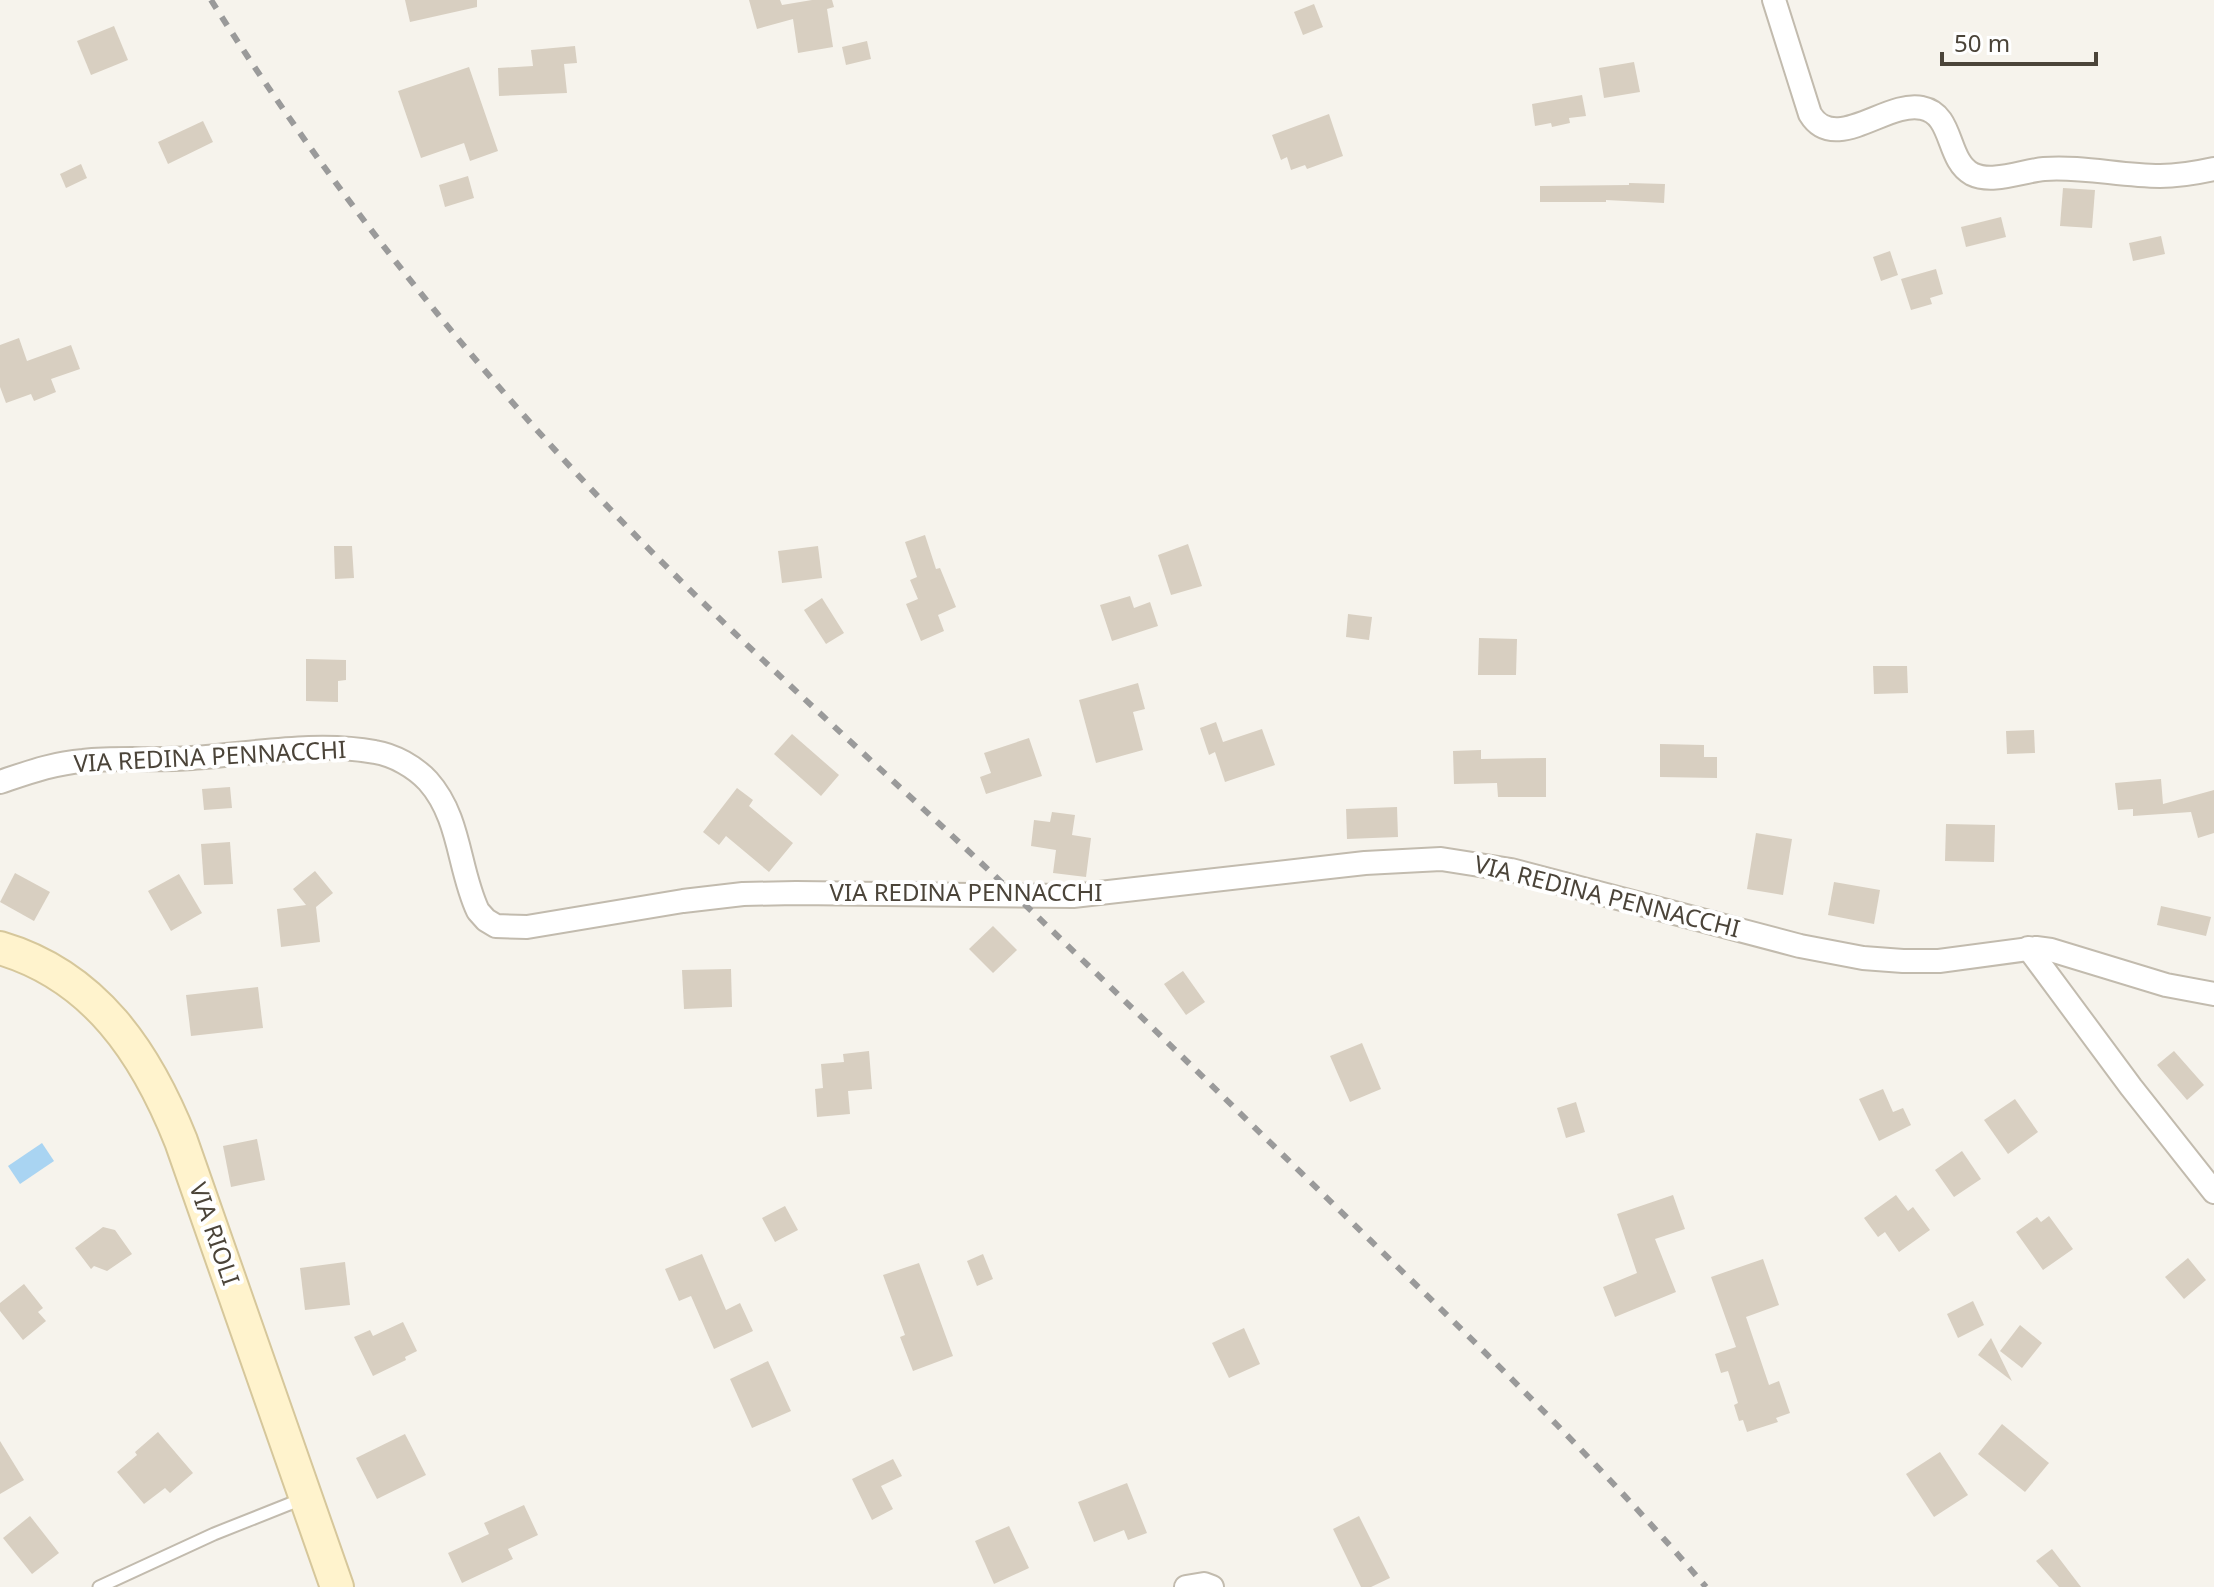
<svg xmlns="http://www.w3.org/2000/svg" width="2214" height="1587" viewBox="0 0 2214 1587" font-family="'Noto Sans',sans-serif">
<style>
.water{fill:#a9d4f2}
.building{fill:#d8cfc1}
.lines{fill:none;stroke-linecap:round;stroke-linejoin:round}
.service-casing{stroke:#c2bbae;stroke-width:15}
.minor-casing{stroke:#c2bbae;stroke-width:26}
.secondary-casing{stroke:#d6c79b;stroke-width:36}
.service{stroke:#fff;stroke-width:11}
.minor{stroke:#fff;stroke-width:22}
.secondary{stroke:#fff3cd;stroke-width:32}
.rail{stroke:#9a9a9a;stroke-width:6;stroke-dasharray:10 10;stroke-linecap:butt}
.labels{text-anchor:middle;stroke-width:8;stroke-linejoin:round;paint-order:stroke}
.street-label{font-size:24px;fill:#4b4439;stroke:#fff}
</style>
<rect width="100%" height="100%" fill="#f6f3ec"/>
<!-- water -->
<path class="water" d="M42,1143L54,1161L20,1184L8,1166Z"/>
<!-- building -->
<g class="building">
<path d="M405,0H477V7L410,22Z"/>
<path d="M749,0H780L782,5L812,0H832L834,7L827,9L833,47L798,53L793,19L757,29Z"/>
<path d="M1314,4L1323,27L1303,35L1294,12Z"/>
<path d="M114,26L128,60L91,75L77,41Z"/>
<path d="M867,41L871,59L846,65L842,47Z"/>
<path d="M575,46L577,63L564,64L567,93L499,96L498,68L533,66L531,50Z"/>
<path d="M1634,62L1640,92L1604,98L1599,68Z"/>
<path d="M469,67L498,151L470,161L464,143L421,158L398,91Z"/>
<path d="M1582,95L1586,116L1569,118L1570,123L1552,127L1551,123L1535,126L1532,104Z"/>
<path d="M1329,114L1343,156L1307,169L1305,165L1291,170L1287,157L1281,160L1272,135Z"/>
<path d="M203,121L213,142L168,164L158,142Z"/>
<path d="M81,164L87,178L66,188L60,174Z"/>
<path d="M468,176L474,198L445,207L439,185Z"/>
<path d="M1629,183L1665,184L1664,203L1606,200V202H1540V186L1629,185Z"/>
<path d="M2063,188L2095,190L2092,228L2060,226Z"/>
<path d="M2001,217L2006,237L1966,247L1961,227Z"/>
<path d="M2161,236L2165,254L2133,261L2129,243Z"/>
<path d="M1890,251L1898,275L1881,281L1873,257Z"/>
<path d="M1936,269L1943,294L1930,298L1932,304L1911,310L1901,279Z"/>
<path d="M19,338L27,361L71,345L80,369L51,379L56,392L34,401L31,394L6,403L0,387V345Z"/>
<path d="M925,535L936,569L940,568L956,607L938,615L944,631L921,641L906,604L918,599L910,580L917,577L905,542Z"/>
<path d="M1188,544L1202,586L1171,595L1158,555Z"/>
<path d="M334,546H352L354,578L335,579Z"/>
<path d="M818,546L822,578L782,583L778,551Z"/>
<path d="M1130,596L1134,608L1150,602L1158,626L1112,641L1100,605Z"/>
<path d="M822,598L844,633L826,644L804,610Z"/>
<path d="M1348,614L1372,617L1369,640L1346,637Z"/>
<path d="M1479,638L1517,639L1516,675H1478Z"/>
<path d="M306,659L346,660V680L338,681V702L306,701Z"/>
<path d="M1873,666H1907L1908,693L1874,694Z"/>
<path d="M1138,683L1145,709L1133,712L1143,750L1096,763L1079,700Z"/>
<path d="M1216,722L1223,742L1262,729L1275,765L1225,782L1215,752L1209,755L1200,728Z"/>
<path d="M2034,730L2035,753L2007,754L2006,731Z"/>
<path d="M792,734L839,775L821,796L774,754Z"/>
<path d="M1029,738L1042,776L986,794L980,777L991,773L984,753Z"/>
<path d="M1660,744L1704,745V757H1717V778L1660,777Z"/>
<path d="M1481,750V759L1546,758V797H1498L1497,783L1454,784L1453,751Z"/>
<path d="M2161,779L2163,804L2214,790V833L2198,838L2191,812L2133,816V809L2118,810L2115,783Z"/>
<path d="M230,787L232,808L204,810L202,789Z"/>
<path d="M737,788L753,800L749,806L793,843L769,872L726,836L719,845L703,832Z"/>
<path d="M1397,807L1398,837L1347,839L1346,809Z"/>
<path d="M1052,812L1075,815L1072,835L1091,838L1086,877L1053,873L1056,850L1031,846L1034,820L1050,822Z"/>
<path d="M1946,824L1995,825L1994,862L1945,861Z"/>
<path d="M1756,833L1792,839L1783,895L1747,889Z"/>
<path d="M230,842L233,884L204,885L201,844Z"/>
<path d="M315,871L333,893L316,907L320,942L281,947L277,909L306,905L293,889Z"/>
<path d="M15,873L50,892L34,921L0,902Z"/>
<path d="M179,874L202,913L171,931L148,891Z"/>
<path d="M1834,882L1880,890L1874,924L1828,915Z"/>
<path d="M2161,906L2211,917L2206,936L2157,925Z"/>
<path d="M993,926L1017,950L993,973L969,949Z"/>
<path d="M731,969L732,1007L684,1009L682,970Z"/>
<path d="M1183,971L1205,1002L1186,1015L1164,984Z"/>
<path d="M258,987L263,1028L191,1036L186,995Z"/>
<path d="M1362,1043L1381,1089L1350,1102L1330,1056Z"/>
<path d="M869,1051L872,1089L848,1091L850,1114L817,1117L815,1089L823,1088L821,1064L844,1062L843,1054Z"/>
<path d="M2174,1051L2204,1085L2187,1100L2157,1065Z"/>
<path d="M1883,1089L1893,1112L1903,1108L1911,1125L1879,1141L1859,1099Z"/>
<path d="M2015,1099L2038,1132L2008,1154L1984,1120Z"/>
<path d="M1576,1102L1585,1132L1566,1138L1557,1108Z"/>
<path d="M257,1139L265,1180L231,1187L223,1146Z"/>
<path d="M1962,1151L1981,1179L1954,1197L1935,1170Z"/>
<path d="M1673,1195L1685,1229L1655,1239L1676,1292L1615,1317L1603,1287L1637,1273L1617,1214Z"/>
<path d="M1896,1195L1908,1211L1913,1207L1930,1230L1899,1252L1885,1232L1878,1237L1864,1218Z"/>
<path d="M785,1206L798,1230L775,1242L762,1218Z"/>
<path d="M2049,1216L2073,1249L2043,1270L2016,1232L2037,1217L2041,1222Z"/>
<path d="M103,1227L115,1230L132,1254L107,1271L94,1266L91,1269L75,1248Z"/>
<path d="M702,1254L726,1310L740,1303L753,1331L714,1349L691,1296L679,1301L665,1269Z"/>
<path d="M983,1254L993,1279L977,1286L967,1261Z"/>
<path d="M2188,1258L2206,1280L2184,1299L2165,1277Z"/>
<path d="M1763,1259L1779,1305L1746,1317L1769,1385L1779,1381L1790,1413L1776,1418L1778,1422L1747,1432L1743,1420L1739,1421L1734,1405L1738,1403L1728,1371L1721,1373L1715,1354L1736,1347L1711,1277Z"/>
<path d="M345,1262L350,1305L305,1310L300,1268Z"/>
<path d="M919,1263L953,1356L913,1371L900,1337L905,1335L883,1275Z"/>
<path d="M24,1284L43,1308L38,1312L46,1321L23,1340L0,1311V1303Z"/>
<path d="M1973,1301L1984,1325L1958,1338L1947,1314Z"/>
<path d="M403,1322L417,1351L405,1357L406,1360L373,1376L354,1337L370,1330L373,1336Z"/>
<path d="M2020,1325L2042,1343L2022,1368L2000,1351Z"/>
<path d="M1244,1328L1260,1364L1229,1378L1212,1343Z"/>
<path d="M1991,1338L2012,1381L1978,1355Z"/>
<path d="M768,1361L791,1411L752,1428L730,1379Z"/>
<path d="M2002,1424L2049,1463L2025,1492L1978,1454Z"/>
<path d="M158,1432L193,1473L170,1493L165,1488L144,1504L117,1472L137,1455L135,1452Z"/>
<path d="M405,1434L426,1475L377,1499L356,1458Z"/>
<path d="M0,1441L24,1480L0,1494Z"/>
<path d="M1940,1452L1968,1495L1934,1517L1906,1474Z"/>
<path d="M893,1459L902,1476L881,1486L893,1509L872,1520L852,1479Z"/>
<path d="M1127,1483L1147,1533L1128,1540L1124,1530L1094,1542L1078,1502Z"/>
<path d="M524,1505L538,1535L508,1549L513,1559L462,1583L448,1553L489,1534L484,1523Z"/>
<path d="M30,1516L59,1553L32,1574L3,1538Z"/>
<path d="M1359,1516L1390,1578L1371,1587H1361L1333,1529Z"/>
<path d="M1009,1526L1029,1568L994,1584L975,1541Z"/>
<path d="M2052,1549L2081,1587H2059L2036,1561Z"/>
</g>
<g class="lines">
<!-- service casing -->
<g class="service-casing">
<path id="service" d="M99,1587L214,1534L302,1499"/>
</g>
<!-- minor casing -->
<g class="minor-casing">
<g id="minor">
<path d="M1774,0L1810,114C1835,155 1887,100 1922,108C1954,114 1946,160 1972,174C1992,184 2022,171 2044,169C2082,166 2121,176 2160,176C2178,176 2196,173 2214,169"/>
<path d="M0,782C27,773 54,763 83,761C119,757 156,761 192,758C253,754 315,741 375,752C394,755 415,767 428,781C461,818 458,869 478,911L486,920L496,926L527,927L683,901L743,894L796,893L1073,896L1365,863L1441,859L1511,870L1800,946L1863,958L1903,961H1939L2036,948L2051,950L2166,985L2214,994"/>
<path d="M2028,948L2131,1087L2214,1192"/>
<path d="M1186,1587L1204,1584L1212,1587"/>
</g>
</g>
<!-- secondary casing -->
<g class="secondary-casing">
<path id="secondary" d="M0,948C95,976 146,1053 181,1141L337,1587"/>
</g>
<!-- service -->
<use href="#service" class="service"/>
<!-- minor -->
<use href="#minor" class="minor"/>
<!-- secondary -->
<use href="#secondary" class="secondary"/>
<!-- rail -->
<path class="rail" d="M211,0C326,182 461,353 610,509C739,644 881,767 1016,896C1135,1010 1252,1125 1370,1240C1486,1353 1601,1464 1706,1587"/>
</g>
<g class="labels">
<!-- street labels -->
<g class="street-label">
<text transform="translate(210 757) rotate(-3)" y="8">VIA REDINA PENNACCHI</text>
<text x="966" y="901">VIA REDINA PENNACCHI</text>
<text transform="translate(1607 897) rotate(14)" y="8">VIA REDINA PENNACCHI</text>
<text transform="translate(214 1234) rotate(71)" y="8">VIA RIOLI</text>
</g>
</g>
<!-- scale -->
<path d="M1942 52v12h154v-12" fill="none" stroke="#4b4439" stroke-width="4"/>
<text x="1954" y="52" font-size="24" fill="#4b4439" stroke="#ffffff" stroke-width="6" paint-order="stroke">50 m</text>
</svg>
